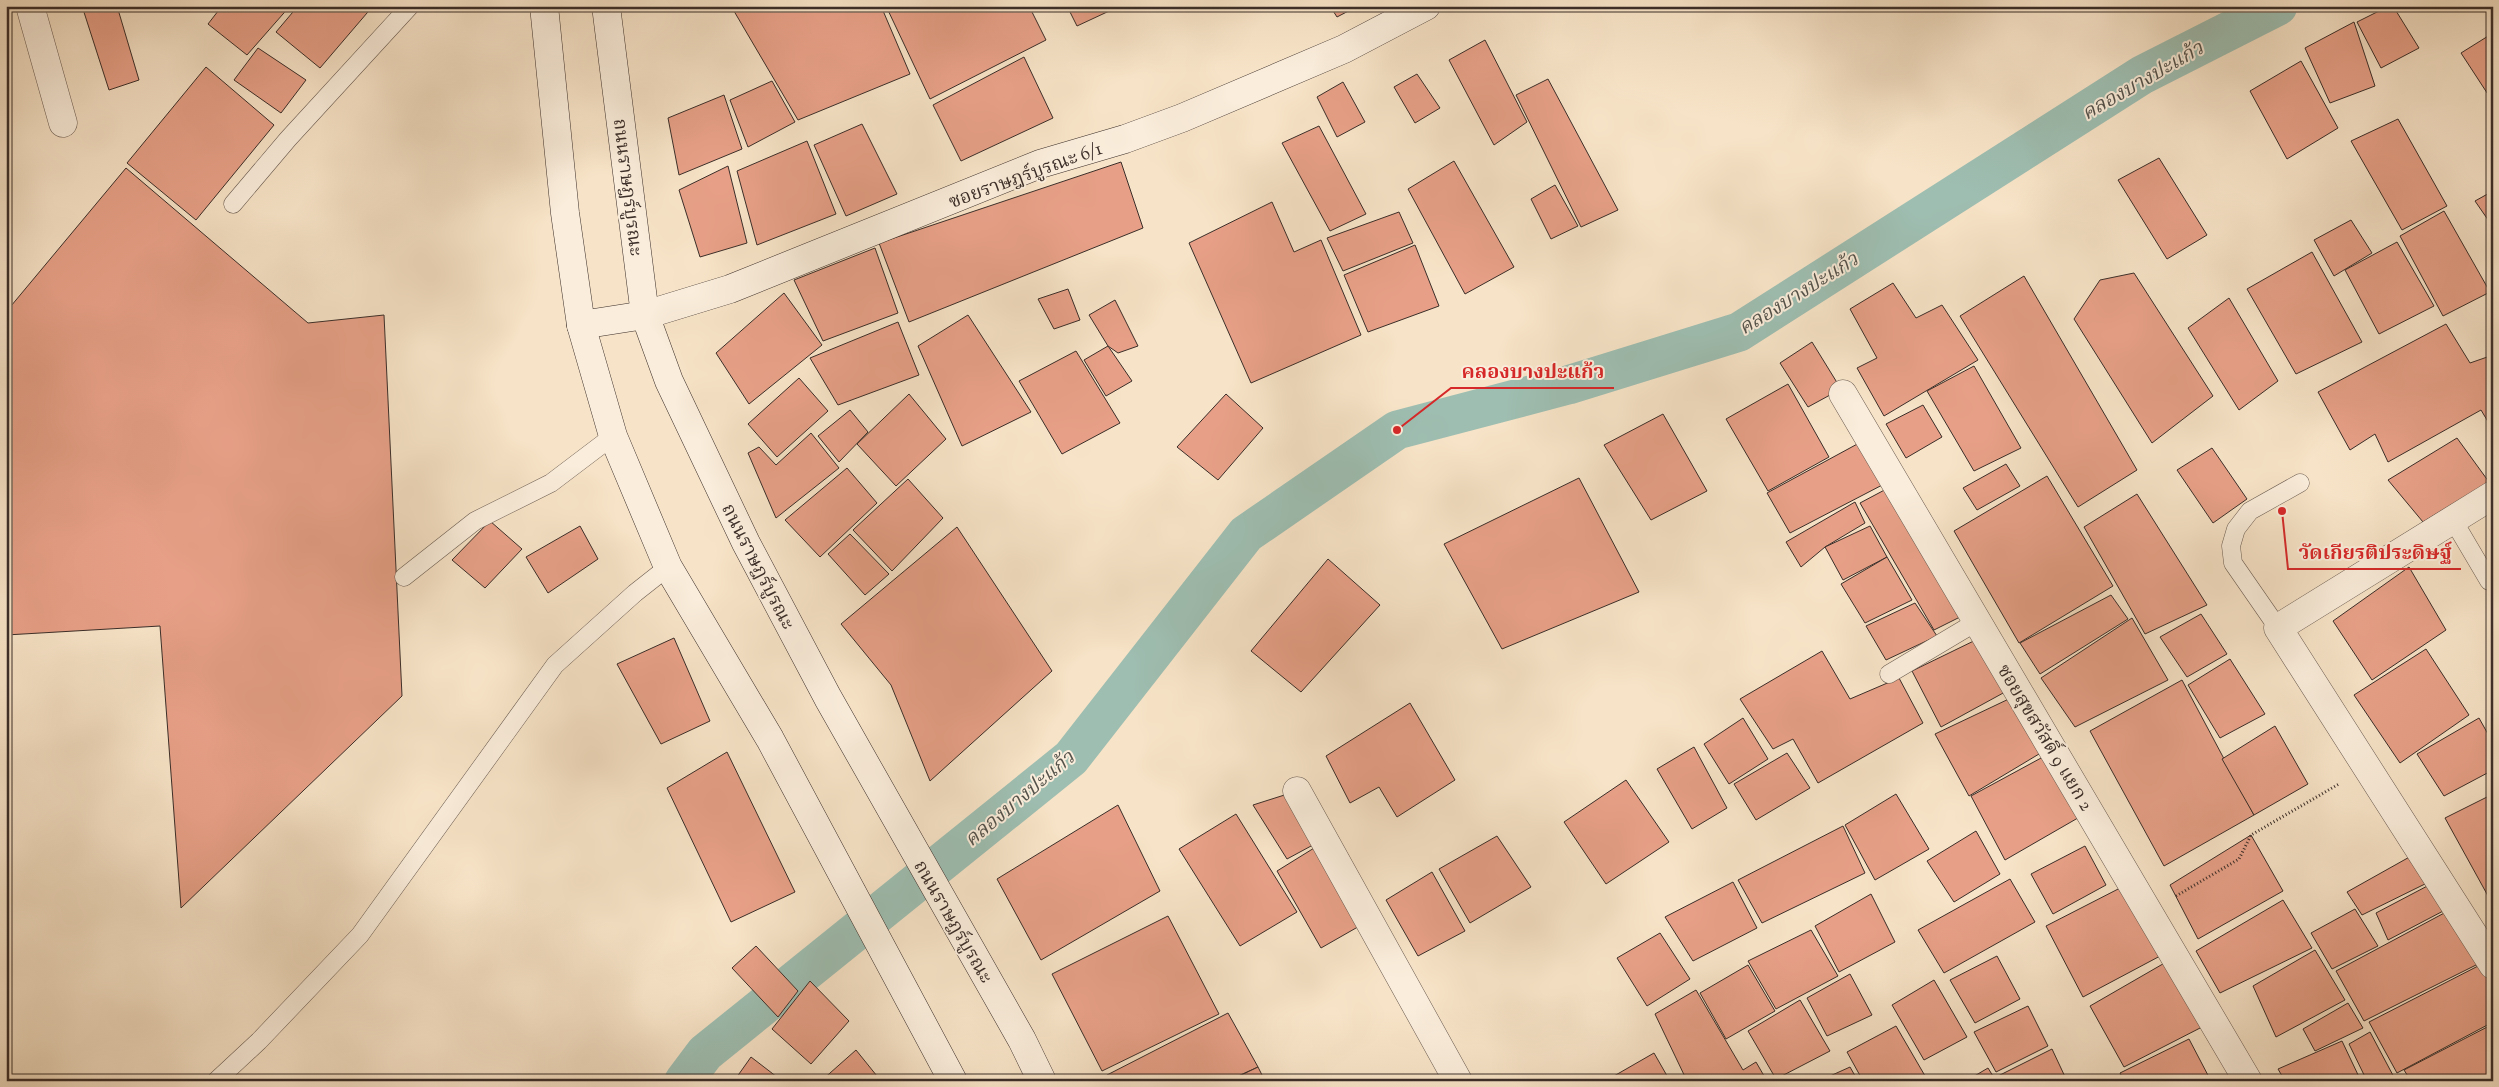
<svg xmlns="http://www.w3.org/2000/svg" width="2499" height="1087" viewBox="0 0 2499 1087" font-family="'Sorts Mill Goudy','Noto Serif Thai',serif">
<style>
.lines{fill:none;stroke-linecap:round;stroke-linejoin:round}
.canal{stroke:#9ebeb1;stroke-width:39}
.building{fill:#e7a087;stroke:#3b2e29}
.lane-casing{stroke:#6a5b50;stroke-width:19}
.street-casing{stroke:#6a5b50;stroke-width:29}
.secondary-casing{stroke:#3b2e29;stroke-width:29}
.path{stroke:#3b2e29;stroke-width:3;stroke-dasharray:1 2.5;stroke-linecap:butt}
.lane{stroke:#faeddb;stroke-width:18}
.street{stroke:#faeddb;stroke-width:28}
.secondary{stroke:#faeddb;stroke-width:28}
.labels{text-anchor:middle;stroke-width:4;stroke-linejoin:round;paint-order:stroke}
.street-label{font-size:19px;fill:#3b2e29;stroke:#faeddb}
.water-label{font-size:20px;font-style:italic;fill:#54524b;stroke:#faeddb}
.leader{fill:none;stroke:#d62828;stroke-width:2}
.callout-dot{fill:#d62828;stroke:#faeddb;stroke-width:2}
.callout-label{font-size:20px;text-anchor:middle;font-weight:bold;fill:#d62828;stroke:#faeddb;stroke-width:4;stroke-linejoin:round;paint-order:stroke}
</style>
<rect width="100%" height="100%" fill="#f7e3c7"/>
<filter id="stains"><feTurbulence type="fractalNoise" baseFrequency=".004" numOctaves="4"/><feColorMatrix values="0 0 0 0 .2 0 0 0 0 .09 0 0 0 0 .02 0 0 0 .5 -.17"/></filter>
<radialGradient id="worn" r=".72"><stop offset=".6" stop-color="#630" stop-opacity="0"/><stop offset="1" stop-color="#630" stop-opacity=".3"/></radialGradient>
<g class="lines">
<!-- canal -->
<path class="canal" d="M684,1081L705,1053L1071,758L1246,534L1397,430L1568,385L1739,332L2142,75L2278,6"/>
</g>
<!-- building -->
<g class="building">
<path d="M82,6H117L139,80L109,90Z"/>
<path d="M222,6H290L247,55L208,24Z"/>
<path d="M298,6H373L320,68L276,32Z"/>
<path d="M731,6H881L910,74L798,120Z"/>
<path d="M886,6H1029L1046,40L930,99Z"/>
<path d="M1067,6H1120L1077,26Z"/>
<path d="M1330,6H1358L1337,17Z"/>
<path d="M2389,6H2393L2419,48L2381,68L2357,22Z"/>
<path d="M2354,22L2375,86L2330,103L2305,48Z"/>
<path d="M2493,33V102L2461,53Z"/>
<path d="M1485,40L1527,122L1494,145L1449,60Z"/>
<path d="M258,48L306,80L281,113L234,80Z"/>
<path d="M1024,57L1053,118L961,161L933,105Z"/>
<path d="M2301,61L2338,128L2287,159L2250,91Z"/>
<path d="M206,67L274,125L196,220L127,163Z"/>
<path d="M1417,74L1440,108L1415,123L1394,87Z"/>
<path d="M1548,79L1618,210L1581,227L1516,95Z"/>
<path d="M772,81L795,122L748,147L730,100Z"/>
<path d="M1343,82L1365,122L1337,137L1317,97Z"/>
<path d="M724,95L742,149L679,175L668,118Z"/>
<path d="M2398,119L2447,206L2402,230L2351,141Z"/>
<path d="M862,124L897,194L846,216L814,145Z"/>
<path d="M1319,126L1366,214L1330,231L1282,143Z"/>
<path d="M807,141L836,214L757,245L737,171Z"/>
<path d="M2159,158L2207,235L2167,259L2118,180Z"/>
<path d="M1454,161L1514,267L1465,294L1408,189Z"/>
<path d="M1121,162L1143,228L909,322L879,243Z"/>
<path d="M728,166L747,243L700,257L679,190Z"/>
<path d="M126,168L308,323L384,315L402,696L181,908L160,626L6,635V312Z"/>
<path d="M1555,185L1578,226L1551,239L1531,199Z"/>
<path d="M2493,191V227L2475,201Z"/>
<path d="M1272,202L1294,252L1321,240L1361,335L1251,383L1189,243Z"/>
<path d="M2444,211L2490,292L2443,316L2400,236Z"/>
<path d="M1399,212L1413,243L1343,271L1327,238Z"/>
<path d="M2351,220L2372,253L2334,276L2314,240Z"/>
<path d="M2397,242L2434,306L2379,334L2345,270Z"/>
<path d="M1415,245L1439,306L1368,332L1344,275Z"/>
<path d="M875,248L898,313L823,341L794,280Z"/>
<path d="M2312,252L2362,342L2296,374L2247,289Z"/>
<path d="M2134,273L2213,396L2152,443L2074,319L2100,280Z"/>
<path d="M2024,276L2137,470L2078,507L1960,316Z"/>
<path d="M1893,283L1916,318L1942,305L1978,360L1884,416L1857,368L1877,358L1850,309Z"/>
<path d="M1068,289L1080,320L1054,329L1038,299Z"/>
<path d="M784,293L822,345L749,404L716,353Z"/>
<path d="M2229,298L2278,381L2239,410L2188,328Z"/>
<path d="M1115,300L1138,346L1118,353L1108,346L1089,315Z"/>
<path d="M968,315L1031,412L962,446L918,346Z"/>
<path d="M898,322L919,375L838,405L810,358Z"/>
<path d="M2446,324L2470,363L2493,355V430L2481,410L2388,462L2375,434L2350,450L2318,392Z"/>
<path d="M1812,342L1841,389L1808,407L1780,363Z"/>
<path d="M1108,346L1132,381L1106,396L1084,360Z"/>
<path d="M1076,351L1120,423L1062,454L1019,381Z"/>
<path d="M1974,366L2021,448L1974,471L1927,391Z"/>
<path d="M799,378L828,411L777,457L748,424Z"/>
<path d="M1788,384L1829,457L1768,491L1726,419Z"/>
<path d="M909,394L946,439L896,486L857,444Z"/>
<path d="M1226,394L1263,428L1218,480L1177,447Z"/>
<path d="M1923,405L1942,437L1906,458L1886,424Z"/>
<path d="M850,410L868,432L839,462L818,436Z"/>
<path d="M1663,414L1707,491L1651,520L1604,445Z"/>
<path d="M811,433L839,468L776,518L748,453L759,447L776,465Z"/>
<path d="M2457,438L2489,482L2423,522L2388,480Z"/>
<path d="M1861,442L1888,482L1790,533L1767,493Z"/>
<path d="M2212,448L2247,499L2213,523L2177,470Z"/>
<path d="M2006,464L2020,486L1977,510L1963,488Z"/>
<path d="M847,468L877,503L820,557L785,520Z"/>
<path d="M2047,476L2113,586L2019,643L1954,531Z"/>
<path d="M1579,478L1639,592L1502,649L1444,544Z"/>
<path d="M908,479L943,518L892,571L853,530Z"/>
<path d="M1892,486L1966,614L1934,630L1860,503Z"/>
<path d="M2137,494L2207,605L2145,634L2084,527Z"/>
<path d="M1855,502L1865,523L1825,547L1801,567L1786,542Z"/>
<path d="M490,521L522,549L485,588L452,560Z"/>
<path d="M580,526L598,559L548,593L526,557Z"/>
<path d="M1870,526L1887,557L1843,580L1825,547Z"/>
<path d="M957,527L1052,671L930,781L891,685L841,624Z"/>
<path d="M850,534L889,574L865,595L828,554Z"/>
<path d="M1887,557L1912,600L1865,623L1841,584Z"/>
<path d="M1328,559L1380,605L1301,692L1251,651Z"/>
<path d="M2409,567L2446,630L2372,680L2333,621Z"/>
<path d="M2111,595L2128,619L2040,674L2020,643Z"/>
<path d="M1915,603L1937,636L1886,660L1866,626Z"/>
<path d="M2201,614L2227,654L2187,677L2160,637Z"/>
<path d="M2132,618L2168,680L2075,727L2041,678Z"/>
<path d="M1986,635L2016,686L1941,727L1912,671Z"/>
<path d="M674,638L710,721L661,744L617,664Z"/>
<path d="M2426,649L2469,715L2400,763L2354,695Z"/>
<path d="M1822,651L1850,699L1899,678L1923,723L1818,783L1793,739L1773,749L1740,699Z"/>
<path d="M2230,659L2265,714L2220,738L2188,685Z"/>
<path d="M2182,680L2254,815L2164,866L2090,731Z"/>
<path d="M2013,697L2044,751L1969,796L1935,734Z"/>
<path d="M1410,703L1455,780L1397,817L1379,787L1350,803L1326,756Z"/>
<path d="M1743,718L1768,759L1729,784L1704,744Z"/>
<path d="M2479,718L2493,743V770L2444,796L2417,754Z"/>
<path d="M2275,726L2308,784L2254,815L2222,759Z"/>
<path d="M1694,747L1727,808L1692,829L1657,769Z"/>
<path d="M2054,751L2090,811L2005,860L1971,796Z"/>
<path d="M727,752L795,892L731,922L667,788Z"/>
<path d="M1787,753L1810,788L1756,820L1734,784Z"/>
<path d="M1626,780L1669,842L1606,884L1564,822Z"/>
<path d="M1297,791L1324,839L1287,859L1253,805Z"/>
<path d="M1896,794L1929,849L1875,880L1845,825Z"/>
<path d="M2493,794V905L2445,818Z"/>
<path d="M1118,805L1160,891L1041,960L997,879Z"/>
<path d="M1236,814L1297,912L1240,946L1179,849Z"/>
<path d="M1843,826L1865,873L1762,923L1738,880Z"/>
<path d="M1976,831L2000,874L1954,902L1927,861Z"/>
<path d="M2251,835L2283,891L2198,939L2170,885Z"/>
<path d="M1497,836L1531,887L1470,923L1439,869Z"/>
<path d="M1319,845L1363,924L1321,948L1277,871Z"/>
<path d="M2085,846L2106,885L2053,914L2031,874Z"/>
<path d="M2413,855L2429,882L2362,915L2347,892Z"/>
<path d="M1432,872L1465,931L1418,956L1386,900Z"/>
<path d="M2010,879L2035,922L1944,973L1918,930Z"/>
<path d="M1733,882L1757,928L1693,961L1665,917Z"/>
<path d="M2433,883L2447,909L2388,940L2376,913Z"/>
<path d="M2124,886L2162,955L2083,997L2046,926Z"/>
<path d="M1871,894L1895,942L1839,972L1815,926Z"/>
<path d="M2283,900L2312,948L2220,993L2196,951Z"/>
<path d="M2355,909L2378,946L2332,969L2311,933Z"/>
<path d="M2448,911L2482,962L2364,1021L2336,971Z"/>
<path d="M1168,916L1219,1014L1102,1071L1052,974Z"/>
<path d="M1811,930L1838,976L1776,1009L1748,961Z"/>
<path d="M1660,933L1690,979L1647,1006L1617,958Z"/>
<path d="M756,946L798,991L778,1017L732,968Z"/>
<path d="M2315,950L2345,1000L2276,1037L2253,986Z"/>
<path d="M1997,956L2020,999L1975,1023L1950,980Z"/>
<path d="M2168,961L2204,1026L2124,1067L2090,1006Z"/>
<path d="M1748,965L1775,1011L1726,1039L1700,993Z"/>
<path d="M2480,965L2493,988V1022L2397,1073L2369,1022Z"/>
<path d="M1850,974L1872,1015L1827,1036L1807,998Z"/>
<path d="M1934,980L1967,1037L1924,1060L1892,1005Z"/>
<path d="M810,981L849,1021L811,1064L772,1029Z"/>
<path d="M1696,990L1743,1070L1756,1062L1767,1081H1687L1655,1014Z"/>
<path d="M1800,1000L1830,1051L1776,1079L1748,1031Z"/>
<path d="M2348,1003L2363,1028L2315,1051L2303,1029Z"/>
<path d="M2028,1006L2048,1046L1996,1072L1974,1032Z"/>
<path d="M1228,1013L1258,1067L1227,1081H1110L1107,1075Z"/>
<path d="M2493,1024V1081H2411L2404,1070Z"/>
<path d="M1896,1026L1928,1081H1863L1847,1052Z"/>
<path d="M2370,1032L2396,1081H2367L2349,1044Z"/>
<path d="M2189,1039L2211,1081H2124L2120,1073Z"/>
<path d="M2342,1041L2360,1079L2357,1081H2285L2278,1069Z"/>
<path d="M2052,1049L2067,1081H2000L1998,1076Z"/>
<path d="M856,1050L881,1081H821Z"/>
<path d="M1654,1053L1670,1081H1616L1614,1076Z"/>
<path d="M751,1057L777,1077L775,1081H734Z"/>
<path d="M1258,1067L1265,1081H1229Z"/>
<path d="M1850,1067L1858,1081H1819Z"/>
<path d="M1988,1068L1996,1081H1966Z"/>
</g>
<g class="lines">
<!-- lane casing -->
<g class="lane-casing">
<g id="lane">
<path d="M233,204L288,139L410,6"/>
<path d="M2453,520L2489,581L2493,582"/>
<path d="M404,577L475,521L551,483L613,436"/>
<path d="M2278,628L2233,563L2231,546L2236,529L2250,511L2300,483"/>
<path d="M1889,674L1978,621"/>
<path d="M216,1081L259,1041L360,935L555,665L635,593L668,567"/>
</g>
</g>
<!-- street casing -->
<g class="street-casing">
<g id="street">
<path d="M30,6L63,123"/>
<path d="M1843,394L2248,1081"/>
<path d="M2493,495L2278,628L2493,965"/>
<path d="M1297,791L1458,1081"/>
</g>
</g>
<!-- secondary casing -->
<g class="secondary-casing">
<g id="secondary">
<path d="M544,6L565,213L581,325L613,436L668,567L770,739L953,1081"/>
<path d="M606,6L645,315L669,381L746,543L828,698L1022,1040L1042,1081"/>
<path d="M581,325L645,315L730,289L1040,164L1125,139L1182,118L1344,49L1426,6"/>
</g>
</g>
<!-- path -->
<path class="path" d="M2176,896L2239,859L2251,835L2339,784"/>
<!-- lane -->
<use href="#lane" class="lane"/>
<!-- street -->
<use href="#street" class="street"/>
<!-- secondary -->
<use href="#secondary" class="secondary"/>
</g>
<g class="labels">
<!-- street labels -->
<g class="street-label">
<text transform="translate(1025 174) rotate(-20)" y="7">ซอยราษฎร์บูรณะ 6/1</text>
<text transform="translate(629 187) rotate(83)" y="7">ถนนราษฎร์บูรณะ</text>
<text transform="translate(759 566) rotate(63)" y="7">ถนนราษฎร์บูรณะ</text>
<text transform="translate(2046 737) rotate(59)" y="7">ซอยสุขสวัสดิ์ 9 แยก 2</text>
<text transform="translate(954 921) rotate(60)" y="7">ถนนราษฎร์บูรณะ</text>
</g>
<!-- water labels -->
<g class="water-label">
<text transform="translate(2142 80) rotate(-30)" y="7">คลองบางปะแก้ว</text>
<text transform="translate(1798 293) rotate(-32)" y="7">คลองบางปะแก้ว</text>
<text transform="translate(1019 798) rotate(-40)" y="7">คลองบางปะแก้ว</text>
</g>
</g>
<!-- callouts -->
<path class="leader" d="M1397 430L1451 388H1614M2282 511L2288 569H2461"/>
<g class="callout-dot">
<circle cx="1397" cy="430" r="5"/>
<circle cx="2282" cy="511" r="5"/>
</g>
<g class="callout-label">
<text x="1533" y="378">คลองบางปะแก้ว</text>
<text x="2375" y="559">วัดเกียรติประดิษฐ์</text>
</g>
<!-- margin -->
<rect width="2499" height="1087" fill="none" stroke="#f7e3c7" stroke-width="25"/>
<rect x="8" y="8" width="2484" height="1072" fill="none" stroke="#3b2e29" stroke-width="2.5"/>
<rect x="12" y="12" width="2474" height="1062" fill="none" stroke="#3b2e29"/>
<rect width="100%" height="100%" filter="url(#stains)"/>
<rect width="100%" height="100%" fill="url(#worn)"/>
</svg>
